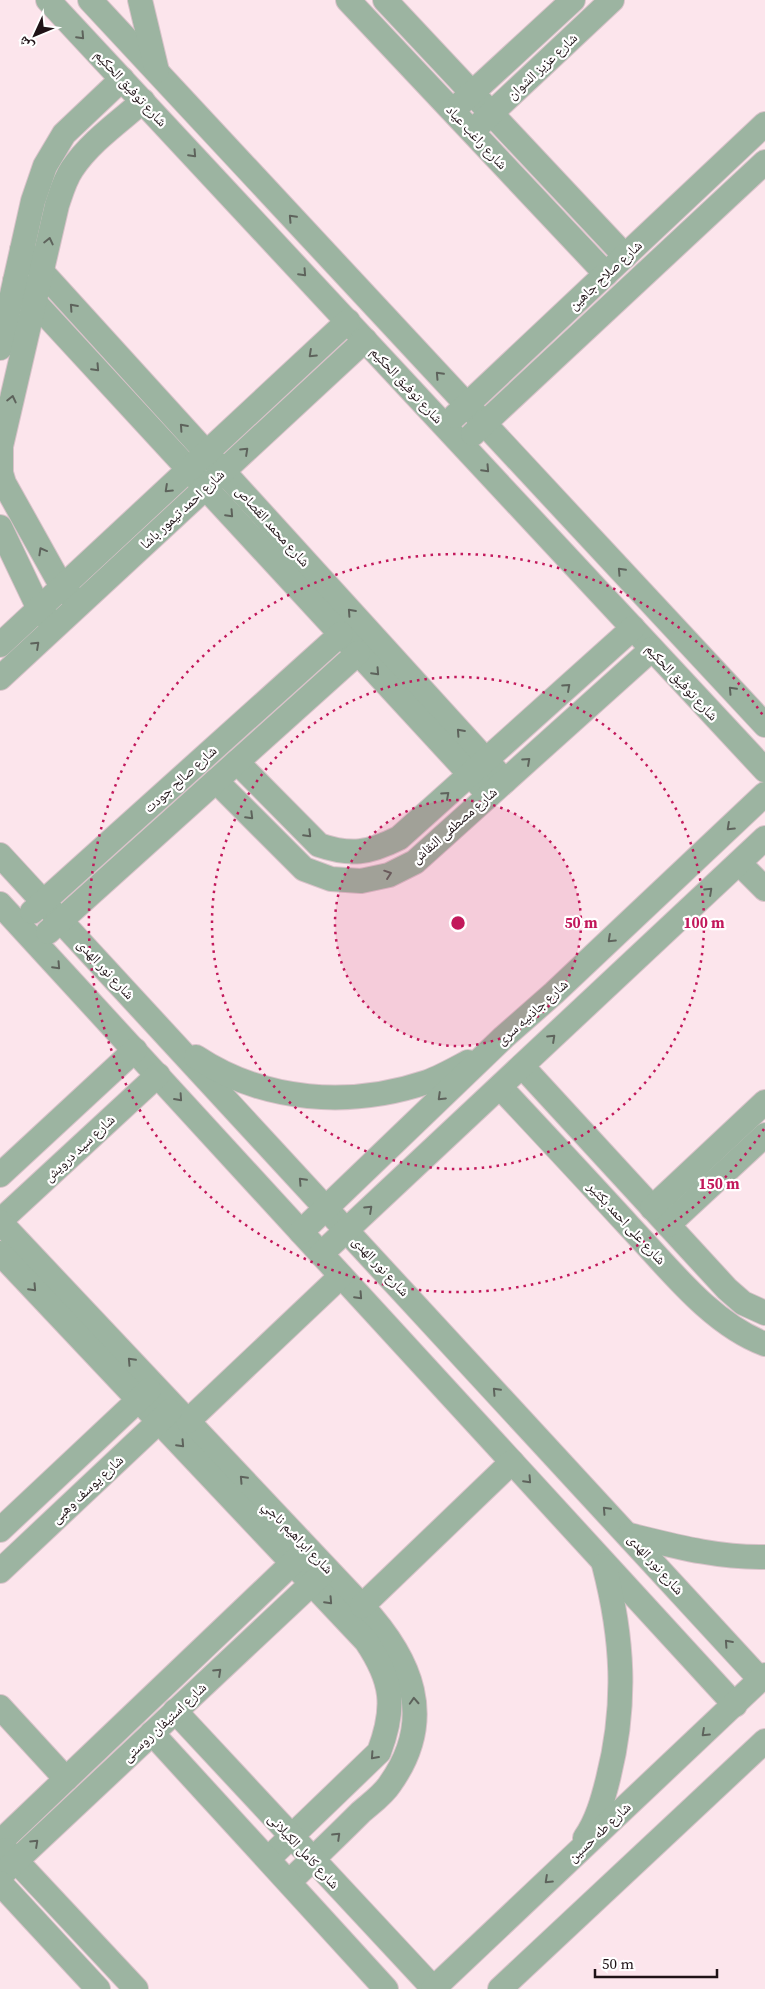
<svg xmlns="http://www.w3.org/2000/svg" width="765" height="1989" viewBox="0 0 765 1989" font-family="'Source Serif 4','Noto Naskh Arabic',serif">
<style>
.lines{fill:none;stroke-linecap:round;stroke-linejoin:round}
.minor-casing{stroke:#d9c3ca;stroke-width:26}
.minor{stroke:#9cb4a1;stroke-width:24}
.oneway{stroke:#5e635c}
.ring{fill:none;stroke:#c2185b;stroke-width:2.5;stroke-dasharray:2.5 5}
.labels{text-anchor:middle;stroke-width:4.5;stroke-linejoin:round;paint-order:stroke}
.street-label{font-size:14px;fill:#1f1216;stroke:#fff}
.centre{fill:#c2185b;stroke:#fff;stroke-width:2.5}
.ring-label{font-size:15px;text-anchor:middle;font-weight:bold;fill:#c2185b;stroke:#fff;stroke-width:4.5;stroke-linejoin:round;paint-order:stroke}
</style>
<rect width="100%" height="100%" fill="#fce5ec"/>
<g class="lines">
<!-- minor casing -->
<g class="minor-casing">
<g id="minor">
<path d="M48,0L765,770"/>
<path d="M90,0L765,725"/>
<path d="M140,0L157,71"/>
<path d="M348,0L606,274"/>
<path d="M385,0L625,256"/>
<path d="M460,104L573,0"/>
<path d="M481,123L612,0"/>
<path d="M22,250L505,781"/>
<path d="M15,281L489,795"/>
<path d="M0,348L33,201L45,166L64,134L122,79"/>
<path d="M455,416L765,124"/>
<path d="M473,434L765,162"/>
<path d="M0,527L39,609L49,620"/>
<path d="M79,604L62,587L4,483L1,473V446L57,205C61,193 65,179 72,169C90,142 119,122 143,101"/>
<path d="M0,645L348,321"/>
<path d="M0,678L365,340"/>
<path d="M237,762L319,845C351,856 369,853 399,838L633,628"/>
<path d="M216,781L304,869L331,879L361,881L389,875L415,862L652,649"/>
<path d="M0,855L760,1679"/>
<path d="M739,863L765,889"/>
<path d="M0,904L735,1705"/>
<path d="M32,912L341,634"/>
<path d="M48,932L358,653"/>
<path d="M196,1057C264,1102 350,1108 427,1082C441,1077 455,1069 468,1062"/>
<path d="M522,1066L727,1289L743,1303L765,1313"/>
<path d="M500,1087C543,1133 586,1179 629,1226C668,1267 711,1324 765,1344"/>
<path d="M0,1175L135,1050"/>
<path d="M652,1208L765,1102"/>
<path d="M0,1221L158,1075"/>
<path d="M0,1222L362,1606C411,1659 437,1718 390,1784C383,1795 370,1804 360,1813C337,1836 313,1859 289,1882"/>
<path d="M668,1225L765,1135"/>
<path d="M301,1232L504,1037L554,993L765,794"/>
<path d="M0,1253L366,1641C393,1681 396,1707 379,1752L268,1859"/>
<path d="M321,1254L765,838"/>
<path d="M188,1421L341,1276"/>
<path d="M0,1530L149,1390"/>
<path d="M629,1535C674,1546 718,1558 765,1557"/>
<path d="M0,1571L170,1411"/>
<path d="M362,1606L512,1462"/>
<path d="M0,1707L66,1779"/>
<path d="M175,1711L434,1989"/>
<path d="M152,1733L386,1989"/>
<path d="M585,1838C597,1821 603,1799 608,1779C627,1704 623,1638 604,1565"/>
<path d="M0,1842L303,1553"/>
<path d="M6,1850L136,1989"/>
<path d="M0,1876L323,1573"/>
<path d="M0,1883L98,1989"/>
<path d="M433,1989L765,1675"/>
<path d="M500,1989L765,1741"/>
</g>
</g>
<!-- minor -->
<use href="#minor" class="minor"/>
</g>
<!-- one-way arrows -->
<defs><path id="oneway-chevron" d="M-2-3.5L2.5 0L-2 3.5" fill="none" stroke-width="1.6" stroke-linecap="round" stroke-linejoin="round" transform="scale(1.25)"/></defs>
<g class="oneway">
<use href="#oneway-chevron" transform="translate(81 36) rotate(47)"/>
<use href="#oneway-chevron" transform="translate(193 154) rotate(47)"/>
<use href="#oneway-chevron" transform="translate(292 218) rotate(-133)"/>
<use href="#oneway-chevron" transform="translate(49 241) rotate(-77)"/>
<use href="#oneway-chevron" transform="translate(303 273) rotate(47)"/>
<use href="#oneway-chevron" transform="translate(73 307) rotate(-132)"/>
<use href="#oneway-chevron" transform="translate(312 354) rotate(137)"/>
<use href="#oneway-chevron" transform="translate(96 368) rotate(47)"/>
<use href="#oneway-chevron" transform="translate(439 375) rotate(-133)"/>
<use href="#oneway-chevron" transform="translate(12 399) rotate(-77)"/>
<use href="#oneway-chevron" transform="translate(183 427) rotate(-132)"/>
<use href="#oneway-chevron" transform="translate(245 451) rotate(-43)"/>
<use href="#oneway-chevron" transform="translate(486 469) rotate(47)"/>
<use href="#oneway-chevron" transform="translate(168 489) rotate(137)"/>
<use href="#oneway-chevron" transform="translate(230 514) rotate(47)"/>
<use href="#oneway-chevron" transform="translate(42 551) rotate(-119)"/>
<use href="#oneway-chevron" transform="translate(621 571) rotate(-133)"/>
<use href="#oneway-chevron" transform="translate(351 612) rotate(-132)"/>
<use href="#oneway-chevron" transform="translate(36 645) rotate(-43)"/>
<use href="#oneway-chevron" transform="translate(376 672) rotate(47)"/>
<use href="#oneway-chevron" transform="translate(567 687) rotate(-42)"/>
<use href="#oneway-chevron" transform="translate(732 690) rotate(-133)"/>
<use href="#oneway-chevron" transform="translate(460 732) rotate(-132)"/>
<use href="#oneway-chevron" transform="translate(527 761) rotate(-42)"/>
<use href="#oneway-chevron" transform="translate(446 795) rotate(-42)"/>
<use href="#oneway-chevron" transform="translate(250 816) rotate(45)"/>
<use href="#oneway-chevron" transform="translate(730 827) rotate(137)"/>
<use href="#oneway-chevron" transform="translate(308 834) rotate(45)"/>
<use href="#oneway-chevron" transform="translate(388 874) rotate(-19)"/>
<use href="#oneway-chevron" transform="translate(709 891) rotate(-43)"/>
<use href="#oneway-chevron" transform="translate(611 939) rotate(137)"/>
<use href="#oneway-chevron" transform="translate(57 966) rotate(47)"/>
<use href="#oneway-chevron" transform="translate(552 1038) rotate(-43)"/>
<use href="#oneway-chevron" transform="translate(441 1097) rotate(136)"/>
<use href="#oneway-chevron" transform="translate(179 1098) rotate(48)"/>
<use href="#oneway-chevron" transform="translate(302 1181) rotate(-133)"/>
<use href="#oneway-chevron" transform="translate(369 1209) rotate(-43)"/>
<use href="#oneway-chevron" transform="translate(33 1288) rotate(47)"/>
<use href="#oneway-chevron" transform="translate(359 1296) rotate(47)"/>
<use href="#oneway-chevron" transform="translate(131 1361) rotate(-133)"/>
<use href="#oneway-chevron" transform="translate(496 1391) rotate(-133)"/>
<use href="#oneway-chevron" transform="translate(181 1444) rotate(47)"/>
<use href="#oneway-chevron" transform="translate(243 1479) rotate(-133)"/>
<use href="#oneway-chevron" transform="translate(528 1480) rotate(47)"/>
<use href="#oneway-chevron" transform="translate(606 1510) rotate(-133)"/>
<use href="#oneway-chevron" transform="translate(329 1601) rotate(47)"/>
<use href="#oneway-chevron" transform="translate(728 1643) rotate(-132)"/>
<use href="#oneway-chevron" transform="translate(218 1672) rotate(-43)"/>
<use href="#oneway-chevron" transform="translate(414 1701) rotate(-93)"/>
<use href="#oneway-chevron" transform="translate(705 1733) rotate(137)"/>
<use href="#oneway-chevron" transform="translate(374 1756) rotate(132)"/>
<use href="#oneway-chevron" transform="translate(337 1836) rotate(-44)"/>
<use href="#oneway-chevron" transform="translate(35 1843) rotate(-43)"/>
<use href="#oneway-chevron" transform="translate(548 1880) rotate(137)"/>
</g>
<!-- distance rings -->
<circle cx="458" cy="923" r="123" fill="#c2185b" fill-opacity=".12"/>
<g class="ring">
<circle cx="458" cy="923" r="123"/>
<circle cx="458" cy="923" r="246"/>
<path d="M764 1129A369 369 0 1 1 764 717"/>
</g>
<g class="labels">
<!-- street labels -->
<g class="street-label">
<text transform="translate(542 66) rotate(-43)" y="5">شارع عزيز الشوان</text>
<text transform="translate(131 88) rotate(47)" y="5">شارع توفيق الحكيم</text>
<text transform="translate(477 137) rotate(47)" y="5">شارع راغب عياد</text>
<text transform="translate(605 275) rotate(-43)" y="5">شارع صلاح جاهين</text>
<text transform="translate(407 385) rotate(47)" y="5">شارع توفيق الحكيم</text>
<text transform="translate(182 509) rotate(-43)" y="5">شارع احمد تيمور باشا</text>
<text transform="translate(273 526) rotate(48)" y="5">شارع محمد القصاص</text>
<text transform="translate(682 682) rotate(47)" y="5">شارع توفيق الحكيم</text>
<text transform="translate(180 779) rotate(-42)" y="5">شارع صالح جودت</text>
<text transform="translate(454 825) rotate(-41)" y="5">شارع مصطفى النقاش</text>
<text transform="translate(106 969) rotate(47)" y="5">شارع نور الهدى</text>
<text transform="translate(532 1012) rotate(-42)" y="5">شارع جاذبيه سرى</text>
<text transform="translate(79 1148) rotate(-43)" y="5">شارع سيد درويش</text>
<text transform="translate(627 1223) rotate(47)" y="5">شارع على احمد بكثير</text>
<text transform="translate(381 1266) rotate(47)" y="5">شارع نور الهدى</text>
<text transform="translate(87 1489) rotate(-43)" y="5">شارع يوسف وهبى</text>
<text transform="translate(298 1537) rotate(46)" y="5">شارع ابراهيم ناجي</text>
<text transform="translate(656 1564) rotate(48)" y="5">شارع نور الهدى</text>
<text transform="translate(164 1722) rotate(-43)" y="5">شارع استيفان روستى</text>
<text transform="translate(599 1832) rotate(-43)" y="5">شارع طه حسين</text>
<text transform="translate(304 1851) rotate(47)" y="5">شارع كامل الكيلانى</text>
</g>
</g>
<circle cx="458" cy="923" r="8" class="centre"/>
<g class="ring-label">
<text x="581" y="928">50 m</text>
<text x="704" y="928">100 m</text>
<text x="719" y="1189">150 m</text>
</g>
<!-- north arrow -->
<g transform="translate(35 35) rotate(226)" stroke="#ffffff" stroke-width="4" paint-order="stroke">
<path d="M0-4L9 19L0 12L-9 19Z" fill="#1f1216"/>
<text y="-8" font-size="14" font-weight="bold" text-anchor="middle" fill="#1f1216">ش</text>
</g>
<!-- scale -->
<path d="M595 1969v8h122v-8" fill="none" stroke="#1f1216" stroke-width="2.5"/>
<text x="602" y="1969" font-size="15" fill="#1f1216" stroke="#ffffff" stroke-width="4" paint-order="stroke">50 m</text>
</svg>
